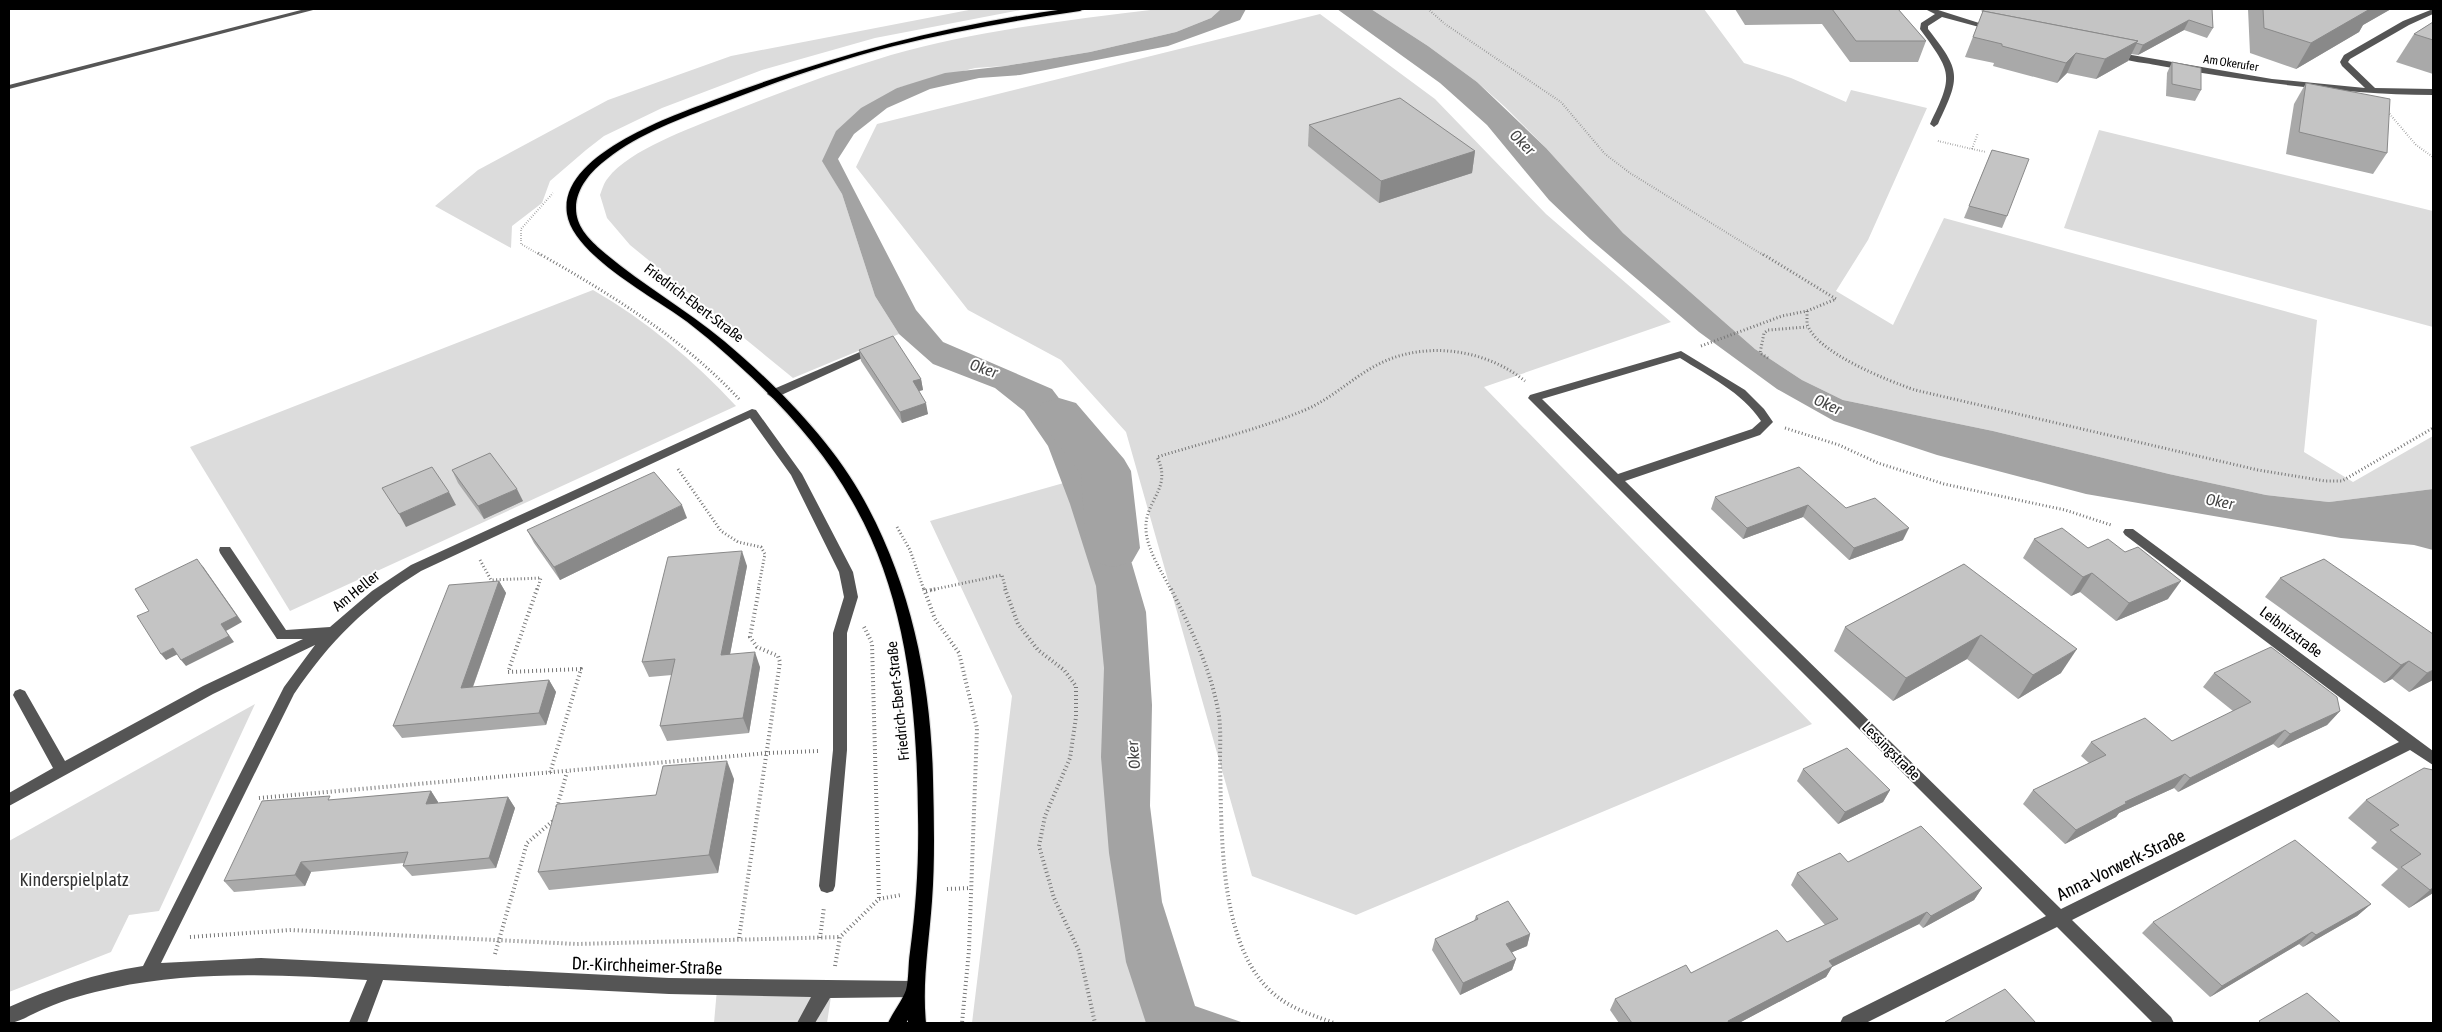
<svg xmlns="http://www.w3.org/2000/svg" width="2442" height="1032" viewBox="0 0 2442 1032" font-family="'Asap Condensed',sans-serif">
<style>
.green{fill:#dcdcdc}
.water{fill:#a3a3a3}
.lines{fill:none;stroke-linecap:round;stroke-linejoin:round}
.river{fill:#a3a3a3;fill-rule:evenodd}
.major-casing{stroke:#dbdbdb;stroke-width:2}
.path-far2{stroke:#777;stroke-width:2;stroke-dasharray:0.5 2;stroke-linecap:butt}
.path-far1{stroke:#777;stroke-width:3;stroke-dasharray:1 2.5;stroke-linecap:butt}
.path{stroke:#777;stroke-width:4;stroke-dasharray:1 3;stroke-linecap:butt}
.minor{fill:#555;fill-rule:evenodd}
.major{fill:#000;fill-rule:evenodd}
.wall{fill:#a9a9a9}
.shaded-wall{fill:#898989}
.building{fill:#c4c4c4;stroke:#898989}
.labels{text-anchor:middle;stroke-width:4;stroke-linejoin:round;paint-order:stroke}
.far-street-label{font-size:12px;fill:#000;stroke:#fff}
.street-label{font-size:15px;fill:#000;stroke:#fff}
.water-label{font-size:16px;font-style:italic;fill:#444;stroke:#fff}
.near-street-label{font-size:18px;fill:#000;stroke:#fff}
.near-park-label{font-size:18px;fill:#333;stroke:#fff}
</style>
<rect width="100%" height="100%" fill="#fff"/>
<!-- green -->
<g class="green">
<path d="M974,9H1026L875,38L762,70L662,108L604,136L586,150L550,181L542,203L512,226L511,248L435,206L478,170L608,100L731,56Z"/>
<path d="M1159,9H1221L1211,18L1176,32L1090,52L1005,66L975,68L897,88L823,161L842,194L875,296L899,334L793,378L630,245L607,218L600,195C602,190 604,182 608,178C629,150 691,128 723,115C778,93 834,72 891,55C978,30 1069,20 1159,9Z"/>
<path d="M1371,9H1704L1744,63L1791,78L1846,102L1851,90L1927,108L1868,240L1836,291L1893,325L1944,218L2317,320L2304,452L2353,482L2433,436V489L2329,502L2266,495L2169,474L1993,431L1843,400L1802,380L1755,349L1623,233L1546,148L1505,107L1477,82L1428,46Z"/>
<path d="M1320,14L1435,99L1546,214L1671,322L1484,387L1812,724L1356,915L1252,876L1126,432L1061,360L968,310L856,167L877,124Z"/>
<path d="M2099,130L2433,211V327L2064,228Z"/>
<path d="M593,290C647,321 693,360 736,406L290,611L190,447Z"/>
<path d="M1106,471L1146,905L1185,1023H972L1012,696L930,521Z"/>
<path d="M255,704L159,911L129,915L111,952L9,992V841Z"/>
<path d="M717,989L832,990L827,1023H714Z"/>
</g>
<!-- water -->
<g class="water">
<path d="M1221,9H1246L1240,20L1168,46L1020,75L979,78L930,89L887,108L854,134L838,159L916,310L943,342L1052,389L1099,451L1146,612L1152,705L1150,806L1162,902L1195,1006L1244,1023H1146L1126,962L1109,853L1101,757L1104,668L1096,586L1070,504L1048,446L1024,411L995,388L933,364L899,334L875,296L842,194L822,161L836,131L861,108L897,88L945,73L1005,66L1090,52L1176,32L1211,18Z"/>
<path d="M1337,9H1371L1428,46L1477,82L1546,148L1623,233L1755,349L1802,380L1843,400L1993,431L2169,474L2266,495L2329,502L2433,489V550L2414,545L2341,538L2086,494L1937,455L1834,421L1777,389L1699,332L1590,239L1549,200L1487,125L1440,83Z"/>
</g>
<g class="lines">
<!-- river -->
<path class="river" d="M1059,398L1076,403L1124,459L1131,471L1140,548L1132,562L1113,567L1094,562L1086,548L1081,474L1035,414L1042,403Z"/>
<!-- major casing -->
<g class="major-casing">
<path id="major" d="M1065,9H1084L1080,11C1018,20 955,31 894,46C834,61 776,82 719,104C680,119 640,133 607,159C592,170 576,188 576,208C576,226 588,238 600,249C639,283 684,308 724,341C775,384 832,441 864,500C911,585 931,682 933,779C934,820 935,861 932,901C929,943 922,982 926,1023H908V1020L906,1023H888C893,1012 902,1001 906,990C909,979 908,964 910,952C916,907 919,862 918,816C917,708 907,596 852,501C819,442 769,391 718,347C705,336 691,324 676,314C646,293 573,253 567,214C558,155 672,116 714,100C828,57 944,25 1065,9Z"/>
</g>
<!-- path-far2 -->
<g class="path-far2">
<path d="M1428,9L1445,24L1561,102L1605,154L1630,173L1763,255"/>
<path d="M2388,112L2416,145L2433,157"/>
<path d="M1938,141L1972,149L1978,133"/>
<path d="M1972,149L1986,152"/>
<path d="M540,255L521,244V229L553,193"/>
</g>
<!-- path-far1 -->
<g class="path-far1">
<path d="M538,253C612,295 682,338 740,400"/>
<path d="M1807,311C1807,315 1807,319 1807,323C1814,352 1889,381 1915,390L2258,470L2325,481H2342L2433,428"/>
<path d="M1701,346L1782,316L1807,311L1836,299L1761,253"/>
<path d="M1768,358L1760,353L1764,333L1768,330L1807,327"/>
<path d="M1785,428L1839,445L1878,463L1944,484L2065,510L2111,525"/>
<path d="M678,469L721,531L738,542L761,547L765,554L758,590"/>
<path d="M897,527L910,550L924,590"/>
<path d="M480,560L491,580L541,578L537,590"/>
<path d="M931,590L1002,575L1006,590"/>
<path d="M1171,590C1162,572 1147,550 1146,530C1144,500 1173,489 1157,457C1206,442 1257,430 1305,410C1331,399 1351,379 1375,366C1422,340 1484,348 1525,381"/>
</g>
<!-- path -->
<g class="path">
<path d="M537,589L508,672L581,669L550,773"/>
<path d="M924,589L935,619L959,653L977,728L969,950L962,1023"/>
<path d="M1005,589L1018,624L1038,650L1064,670L1076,686V717L1070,758L1045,816L1039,846L1054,898L1079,951L1095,1023"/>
<path d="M1171,589C1191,629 1212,671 1219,716C1221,731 1220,747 1220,762C1222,831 1217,953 1279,998C1295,1010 1315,1016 1334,1023"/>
<path d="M926,591L937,589"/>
<path d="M864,627L872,643L879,899"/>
<path d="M259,798L768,753L818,751"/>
<path d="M557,807L567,772"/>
<path d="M947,889L971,888"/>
<path d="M190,937L291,930L577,944L840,937"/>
<path d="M739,938L780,662L778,656L757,647L750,637L759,589"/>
<path d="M820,938L824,907"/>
<path d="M495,954L527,843L554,820"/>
<path d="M835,966L840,937L879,899L901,895"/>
</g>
<!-- minor -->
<g class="minor">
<path d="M305,9H317L9,89V85Z"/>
<path d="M1925,9H1935L1998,29L1994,31L1942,17L1928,26V29C1961,71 1961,76 1938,124L1934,127L1930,124C1954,75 1952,73 1920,29L1921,23L1935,14Z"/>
<path d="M2433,9V14L2409,25L2350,59L2348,62L2375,88L2433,89V95C2341,94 2252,82 2161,66C2149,63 2119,61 2110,54L2114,52L2272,79L2365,88L2342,66L2340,62L2344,55L2403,21Z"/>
<path d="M876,345L880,346L881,348L880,350L777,397L773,398L767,394L769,391Z"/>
<path d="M1681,351L1745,390L1764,409L1773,422L1760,435L1625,481L2061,909L2399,742L2125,535L2123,532L2125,529H2133L2433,751V765L2410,750L2072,920L2171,1017L2174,1023H2153L2057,927L1866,1023H1840L1843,1017L2046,916L1528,398L1530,395ZM1680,358C1708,376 1742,392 1761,421L1752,429L1618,474L1542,399Z"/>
<path d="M752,409L756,410L802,474L853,572L858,597L847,633V750L835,886L833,891L827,893L821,891L819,886L833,750V633L844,597L839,572L791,475L750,418L421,571C366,605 330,641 294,694L161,963L261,958L669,978L915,981L921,983L924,989L921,995L915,997L830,998L815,1023H797L811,997L669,994L383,980L367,1023H349L367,980C281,975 197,970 113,988C89,993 66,999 44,1009C33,1013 21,1022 9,1023V1007C52,988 96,973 143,966L284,687L315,645L213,694L9,806V793L53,768L13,695L15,691L20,689L25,691L65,761L203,686L303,639H277L220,553L219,550L220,547H230L286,630L330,627L372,591L411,565Z"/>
</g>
<!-- major -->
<use href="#major" class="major"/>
</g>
<!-- wall -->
<g class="wall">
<path d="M1735,9H1898L1926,41L1918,62H1850L1822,24L1745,25Z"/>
<path d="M1978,9H2212L2213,28L2207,38L2184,30L2138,55L2131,54L2128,61L2096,79L2067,73L2057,83L1993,66L1994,63L1965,57L1983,11Z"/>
<path d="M2248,9H2391L2363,25L2359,32L2296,69L2250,53Z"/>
<path d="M2433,22V74L2396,62L2414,34Z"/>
<path d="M2172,62L2201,90L2195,101L2166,96L2167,73Z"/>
<path d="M2306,83L2387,153L2373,174L2286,154L2294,104Z"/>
<path d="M1309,125L1475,151L1472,173L1379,203L1308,146Z"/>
<path d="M1992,150L2007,216L2002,228L1964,218Z"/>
<path d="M859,350L921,379L923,390L919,391L928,414L902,423L861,361Z"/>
<path d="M452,470L523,501L484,519L458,483Z"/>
<path d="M1715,497L1846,508L1903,540L1849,560L1803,517L1743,539L1711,509Z"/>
<path d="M687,518L560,580L534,543L527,530Z"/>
<path d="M2034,539L2088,548L2168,599L2116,621L2080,592L2071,596L2023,558Z"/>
<path d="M2324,559L2433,680L2409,692L2392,679L2384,683L2265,597L2280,578Z"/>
<path d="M1964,564L2061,673L2018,699L1967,659L1893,701L1834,651L1845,627Z"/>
<path d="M747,566L730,654L760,667L749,733L667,741L660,726L672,675L649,677L642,662Z"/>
<path d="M499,581L506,593L473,687L549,680L556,692L546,725L402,738L393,726Z"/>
<path d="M2214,673L2340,711L2327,725L2278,748L2273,744L2178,792L2174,788L2119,813L2116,817L2065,844L2023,804L2033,790L2089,763L2081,756L2091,742L2172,741L2233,711L2203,687Z"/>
<path d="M1803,769L1890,790L1883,802L1838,824L1797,781Z"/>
<path d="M2433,770V893L2409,908L2381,885L2398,869L2371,848L2377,842L2348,818L2366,800Z"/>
<path d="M734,779L718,873L549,890L538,872L656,795Z"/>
<path d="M431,791L438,802V803L508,797L515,808L496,868L412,876L403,866L404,863L311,872L305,886L234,892L224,881L333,800Z"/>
<path d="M1848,862L1982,888L1974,900L1923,928L1919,924L1832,967L1826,977L1739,1023H1619L1610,1010L1615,999L1691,973L1787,942L1825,925L1791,885L1797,873Z"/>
<path d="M2371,904L2357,916L2303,947L2299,944L2210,997L2142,933L2153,922Z"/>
<path d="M1476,916L1530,934L1527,946L1512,952L1516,959L1512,970L1460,995L1432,950L1435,939L1474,921Z"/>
</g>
<!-- shaded-wall -->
<g class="shaded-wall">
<path d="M2366,9H2391L2363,25L2359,32L2296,69L2311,43Z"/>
<path d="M2189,20L2184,30L2138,55L2143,45Z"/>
<path d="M2138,41L2128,61L2096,79L2105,59Z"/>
<path d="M2076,53L2067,73L2057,83L2066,63Z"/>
<path d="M1475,151L1472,173L1379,203L1381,181Z"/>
<path d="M921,379L923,390L915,392L913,381Z"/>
<path d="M926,403L928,414L902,423L900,412Z"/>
<path d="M517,489L523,501L484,519L478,506Z"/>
<path d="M449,492L456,505L406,527L399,514Z"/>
<path d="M682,505L687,518L560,580L554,567Z"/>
<path d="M1808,505L1803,517L1743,539L1747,528Z"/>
<path d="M1909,528L1903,540L1849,560L1854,548Z"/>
<path d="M742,551L747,566L727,670L721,655Z"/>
<path d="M202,565L242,622L226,631L234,642L186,666L181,660L221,624Z"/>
<path d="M2092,573L2080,592L2071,596L2083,577Z"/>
<path d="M499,581L506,593L468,700L461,688Z"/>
<path d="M2181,581L2168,599L2116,621L2129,603Z"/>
<path d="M1981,635L1967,659L1893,701L1906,678Z"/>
<path d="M173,648L178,654L166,660L161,654Z"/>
<path d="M2077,649L2061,673L2018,699L2033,675Z"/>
<path d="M755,652L760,667L749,733L743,718Z"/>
<path d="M2409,661L2392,679L2384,683L2401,665Z"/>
<path d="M2433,670V680L2409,692L2427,673Z"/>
<path d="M549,680L556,692L546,725L539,713Z"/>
<path d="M2340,711L2327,725L2278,748L2290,734Z"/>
<path d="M2285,730L2273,744L2178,792L2190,778Z"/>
<path d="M727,761L734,779L718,873L709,855Z"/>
<path d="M2185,774L2174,788L2119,813L2116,817L2065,844L2076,830L2125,802Z"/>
<path d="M1890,790L1883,802L1838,824L1845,812Z"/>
<path d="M431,791L438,802L433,815L426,804Z"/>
<path d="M508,797L515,808L496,868L489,858Z"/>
<path d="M301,862L311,872L305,886L295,875Z"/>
<path d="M1982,888L1974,900L1923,928L1931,916Z"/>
<path d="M2433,888V893L2409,908L2430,890Z"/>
<path d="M2371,904L2357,916L2303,947L2316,935Z"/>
<path d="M1927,912L1919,924L1832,967L1826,977L1739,1023H1727L1728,1021L1829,961Z"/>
<path d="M2312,932L2299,944L2210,997L2222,986Z"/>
<path d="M1530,934L1527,946L1503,956L1506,944Z"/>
<path d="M1516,959L1512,970L1460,995L1463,983Z"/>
</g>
<!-- building -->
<g class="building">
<path d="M1832,9H1898L1926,41H1856Z"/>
<path d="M1984,9H2212L2213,28L2189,20L2143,45L2136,43L2138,41L1983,11L1982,12Z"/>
<path d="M2263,9H2370L2311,43L2264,28Z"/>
<path d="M1983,11L2138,41L2105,59L2076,53L2066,63L2002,46V44L1973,37Z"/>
<path d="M2433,22V40L2414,34Z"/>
<path d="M2172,62L2201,68V90L2172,84Z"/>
<path d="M2306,83L2390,99L2387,153L2299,132Z"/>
<path d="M1400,98L1475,151L1381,181L1309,125Z"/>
<path d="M1992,150L2029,159L2007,216L1969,206Z"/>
<path d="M893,336L921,379L913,381L926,403L900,412L859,350Z"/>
<path d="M490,453L517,489L478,506L452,470Z"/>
<path d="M432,467L449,492L399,514L382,488Z"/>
<path d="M1799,467L1846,508L1875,498L1909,528L1854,548L1808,505L1747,528L1715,497Z"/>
<path d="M654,472L682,505L554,567L527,530Z"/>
<path d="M2062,528L2088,548L2108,539L2125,552L2138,547L2181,581L2129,603L2092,573L2083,577L2034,539Z"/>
<path d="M742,551L721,655L755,652L743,718L660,726L675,659L642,662L668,557Z"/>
<path d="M197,559L237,616L221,624L229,636L181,660L173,648L161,654L137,616L149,611L135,589Z"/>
<path d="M2324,559L2433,634V670L2427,673L2409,661L2401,665L2280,578Z"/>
<path d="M1964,564L2077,649L2033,675L1981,635L1906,678L1845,627Z"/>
<path d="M499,581L461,688L549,680L539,713L393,726L449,585Z"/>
<path d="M2271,647L2337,697L2340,711L2290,734L2285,730L2190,778L2185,774L2125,802L2127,803L2076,830L2033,790L2106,755L2091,742L2145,718L2172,741L2251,702L2214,673Z"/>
<path d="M1847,748L1890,790L1845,812L1803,769Z"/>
<path d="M727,761L709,855L538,872L557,804L656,795L663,766Z"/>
<path d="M2424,768L2433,770V888L2430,890L2401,867L2421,854L2390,830L2399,825L2366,800Z"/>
<path d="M431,791L426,804L508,797L489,858L403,866L408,852L301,862L295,875L224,881L262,801L330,796L328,800Z"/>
<path d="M1921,826L1982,888L1931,916L1927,912L1829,961L1833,966L1728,1021L1729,1023H1632L1615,999L1686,965L1691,973L1777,930L1787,942L1838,919L1797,873L1840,853L1848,862Z"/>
<path d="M2295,840L2371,904L2316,935L2312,932L2222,986L2153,922Z"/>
<path d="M1508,901L1530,934L1506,944L1516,959L1463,983L1435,939L1478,919L1476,916Z"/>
<path d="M2005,989L2036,1023H1946L1945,1022Z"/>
<path d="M2307,993L2341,1023H2261L2259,1021Z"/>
</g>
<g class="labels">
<!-- far-street labels -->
<g class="far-street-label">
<text transform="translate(2231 63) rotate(9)" y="4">Am Okerufer</text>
</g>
<!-- street labels -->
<g class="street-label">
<text transform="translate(694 303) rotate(37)" y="5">Friedrich-Ebert-Straße</text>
<text transform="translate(356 591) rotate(-39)" y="5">Am Heller</text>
<text transform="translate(2291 632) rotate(37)" y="5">Leibnizstraße</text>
<text transform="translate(898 701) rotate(-96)" y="5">Friedrich-Ebert-Straße</text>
<text transform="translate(1891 751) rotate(45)" y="5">Lessingstraße</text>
</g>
<!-- water labels -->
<g class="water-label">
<text transform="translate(1523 142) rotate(45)" y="6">Oker</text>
<text transform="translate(984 368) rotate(19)" y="6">Oker</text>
<text transform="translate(1828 404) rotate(24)" y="6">Oker</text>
<text transform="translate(2220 501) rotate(11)" y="6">Oker</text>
<text transform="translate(1133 755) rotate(-95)" y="6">Oker</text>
</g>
<!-- near-street labels -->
<g class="near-street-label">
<text transform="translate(2121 865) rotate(-26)" y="6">Anna-Vorwerk-Straße</text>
<text transform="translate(647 966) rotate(2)" y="6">Dr.-Kirchheimer-Straße</text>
</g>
<!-- near-park labels -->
<g class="near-park-label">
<text x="74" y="886">Kinderspielplatz</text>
</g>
</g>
<!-- border -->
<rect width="2442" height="1032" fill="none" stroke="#000000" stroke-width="20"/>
</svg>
